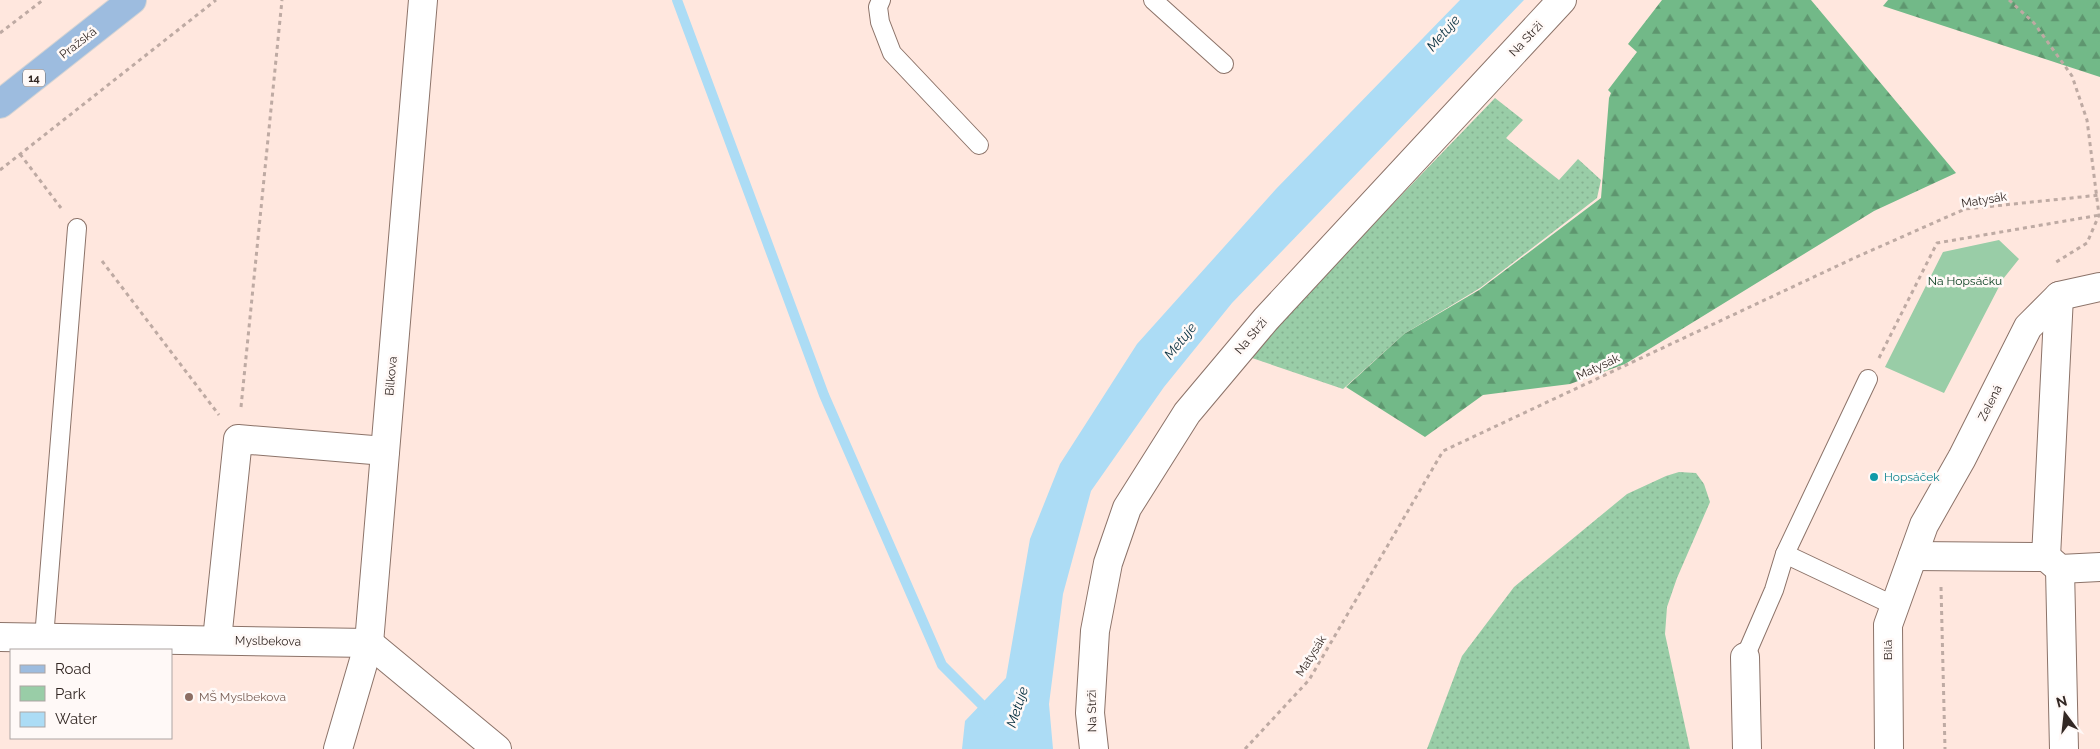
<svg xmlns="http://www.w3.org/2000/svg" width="2100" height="749" viewBox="0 0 2100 749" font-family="Raleway,sans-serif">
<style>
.grass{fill:url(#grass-dots)}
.forest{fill:url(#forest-firs)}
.park{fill:#99cda7}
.water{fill:#acdcf5}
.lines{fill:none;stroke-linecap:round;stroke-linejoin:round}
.stream{stroke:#acdcf5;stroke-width:10}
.service-casing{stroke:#8c7369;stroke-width:20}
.minor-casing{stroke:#8c7369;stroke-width:30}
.primary-casing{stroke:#d6d4d3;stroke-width:30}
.path{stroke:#beaaa3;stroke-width:3;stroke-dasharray:4 4;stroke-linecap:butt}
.service{stroke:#fff;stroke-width:18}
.minor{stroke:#fff;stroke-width:28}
.primary{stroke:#9dbcdf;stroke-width:28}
.culture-dot{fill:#0f9aa8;stroke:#fff9f7;stroke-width:2}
.education-dot{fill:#8d6e63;stroke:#fff9f7;stroke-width:2}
.labels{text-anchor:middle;stroke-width:5;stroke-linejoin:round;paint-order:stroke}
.shield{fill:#fff9f7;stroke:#706763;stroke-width:1}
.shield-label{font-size:11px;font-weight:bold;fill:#332824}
.street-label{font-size:12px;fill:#332824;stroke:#fff9f7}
.park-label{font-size:12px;fill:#003818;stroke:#fff9f7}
.culture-label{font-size:12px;fill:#0d838f;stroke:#fff9f7;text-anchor:start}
.education-label{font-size:12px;fill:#785e54;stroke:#fff9f7;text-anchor:start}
.water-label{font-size:14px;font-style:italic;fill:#073041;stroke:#fff9f7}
</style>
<defs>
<pattern id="grass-dots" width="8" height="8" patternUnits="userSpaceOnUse" patternTransform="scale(1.25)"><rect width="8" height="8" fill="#99cda7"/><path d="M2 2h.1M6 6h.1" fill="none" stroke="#84b090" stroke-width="1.8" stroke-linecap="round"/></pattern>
<pattern id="forest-firs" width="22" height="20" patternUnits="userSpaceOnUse" patternTransform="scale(1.25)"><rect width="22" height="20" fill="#72b988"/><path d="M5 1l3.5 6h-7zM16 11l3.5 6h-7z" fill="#5e966f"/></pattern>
</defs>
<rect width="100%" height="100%" fill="#ffe7de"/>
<!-- grass -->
<g class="grass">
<path d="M1495,98L1523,120L1506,138L1559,180L1578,159L1601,180L1597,198L1480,288L1404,334L1343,389L1252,358L1257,345Z"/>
<path d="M1679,472L1696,473L1704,484L1710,502L1677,578L1667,607L1665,634L1690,749H1427L1462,656L1514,587L1627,494L1666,476Z"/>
</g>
<!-- forest -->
<g class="forest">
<path d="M1662,0H1811L1956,173L1874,211L1625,364L1570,384L1483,395L1425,437L1346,387L1404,334L1479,290L1601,198L1609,98L1611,93L1608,90L1637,52L1628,44Z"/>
<path d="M1888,0H2100V77L1883,6Z"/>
</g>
<!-- park -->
<path class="park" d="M1999,240L2019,259L2003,279L1944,393L1885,367L1943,252Z"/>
<!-- water -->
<path class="water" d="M1460,0H1524L1232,303L1164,387L1091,491L1063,594L1049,704L1053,749H962L965,721L1006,678L1030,539L1060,464L1137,344L1276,189Z"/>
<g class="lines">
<!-- stream -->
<path class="stream" d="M677,0L824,395L942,665L990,713"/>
<!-- service casing -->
<g class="service-casing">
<g id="service">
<path d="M881,0L878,7L880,22L892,53L979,145"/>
<path d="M1153,0L1224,64"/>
<path d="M1785,554L1895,606"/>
<path d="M44,638L77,228"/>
<path d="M1745,657L1774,590L1785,554L1868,379"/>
</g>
</g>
<!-- minor casing -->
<g class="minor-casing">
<g id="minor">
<path d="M1913,556L2046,557L2060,569L2100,567"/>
<path d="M2046,557L2059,296"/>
<path d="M2060,569L2064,749"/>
<path d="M0,637L369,643L497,749"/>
<path d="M217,640L238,439L385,451"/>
<path d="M1745,657L1747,749"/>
<path d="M338,749L369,643L423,0"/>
<path d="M1094,749L1090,713L1095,631L1108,563L1127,508L1187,413L1266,319L1562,0"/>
<path d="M1889,749L1888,625L1924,525L1962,458L2028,327L2059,296L2100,287"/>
</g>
</g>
<!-- primary casing -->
<g class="primary-casing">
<path id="primary" d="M0,104L132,0"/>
</g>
<!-- path -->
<g class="path">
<path d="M2009,0L2034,23L2072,76L2087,120L2099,215L2087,243L2053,264"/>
<path d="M0,33L43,0"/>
<path d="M20,154L61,208"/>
<path d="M0,170L216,0"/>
<path d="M102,261L219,415"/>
<path d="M1879,358L1937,243L2100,215"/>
<path d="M241,407L282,0"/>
<path d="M1941,587L1945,749"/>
<path d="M1245,749L1309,680L1443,451L1852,259L1965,209L2100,195"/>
</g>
<!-- service -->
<use href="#service" class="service"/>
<!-- minor -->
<use href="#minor" class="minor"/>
<!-- primary -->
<use href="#primary" class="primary"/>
</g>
<!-- markers -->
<circle class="culture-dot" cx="1874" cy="477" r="5"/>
<circle class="education-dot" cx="189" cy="697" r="5"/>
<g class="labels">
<!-- shield labels -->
<rect class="shield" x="23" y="69.5" width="22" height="17" rx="4"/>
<g class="shield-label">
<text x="34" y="82">14</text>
</g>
<!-- street labels -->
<g class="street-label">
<text transform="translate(1526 39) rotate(-47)" y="4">Na Strži</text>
<text transform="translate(78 43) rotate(-38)" y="4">Pražská</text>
<text transform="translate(1984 200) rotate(-9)" y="4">Matysák</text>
<text transform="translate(1251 336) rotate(-50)" y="4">Na Strži</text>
<text transform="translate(1598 367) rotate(-25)" y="4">Matysák</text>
<text transform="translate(391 376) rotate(-85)" y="4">Bílkova</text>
<text transform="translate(1990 403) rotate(-63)" y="4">Zelená</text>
<text transform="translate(268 641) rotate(1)" y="4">Myslbekova</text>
<text transform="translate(1888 650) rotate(-90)" y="4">Bílá</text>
<text transform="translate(1311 656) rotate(-58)" y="4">Matysák</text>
<text transform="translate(1092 711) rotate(-91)" y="4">Na Strži</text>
</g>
<!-- park labels -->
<g class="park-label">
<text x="1965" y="285">Na Hopsáčku</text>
</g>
<!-- culture labels -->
<g class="culture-label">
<text x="1884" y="481">Hopsáček</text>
</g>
<!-- education labels -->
<g class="education-label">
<text x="199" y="701">MŠ Myslbekova</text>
</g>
<!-- water labels -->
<g class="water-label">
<text transform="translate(1443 33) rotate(-49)" y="5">Metuje</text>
<text transform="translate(1180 341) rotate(-51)" y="5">Metuje</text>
<text transform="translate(1017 707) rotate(-72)" y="5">Metuje</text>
</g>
</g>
<!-- legend -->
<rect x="10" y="649" width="162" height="90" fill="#fff9f7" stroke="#ada5a3"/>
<rect x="20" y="665" width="25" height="8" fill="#9dbcdf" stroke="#ada5a3"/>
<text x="55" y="674" font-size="15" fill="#332824">Road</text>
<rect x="20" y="686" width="25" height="15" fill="#99cda7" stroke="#ada5a3"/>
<text x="55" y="699" font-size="15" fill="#332824">Park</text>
<rect x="20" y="712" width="25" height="15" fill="#acdcf5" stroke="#ada5a3"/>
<text x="55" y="724" font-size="15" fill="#332824">Water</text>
<!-- north arrow -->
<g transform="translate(2065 714) rotate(345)" stroke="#fff9f7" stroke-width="4" paint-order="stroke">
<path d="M0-4L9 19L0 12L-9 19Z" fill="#332824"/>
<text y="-8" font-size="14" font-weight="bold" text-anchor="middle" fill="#332824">N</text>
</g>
</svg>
